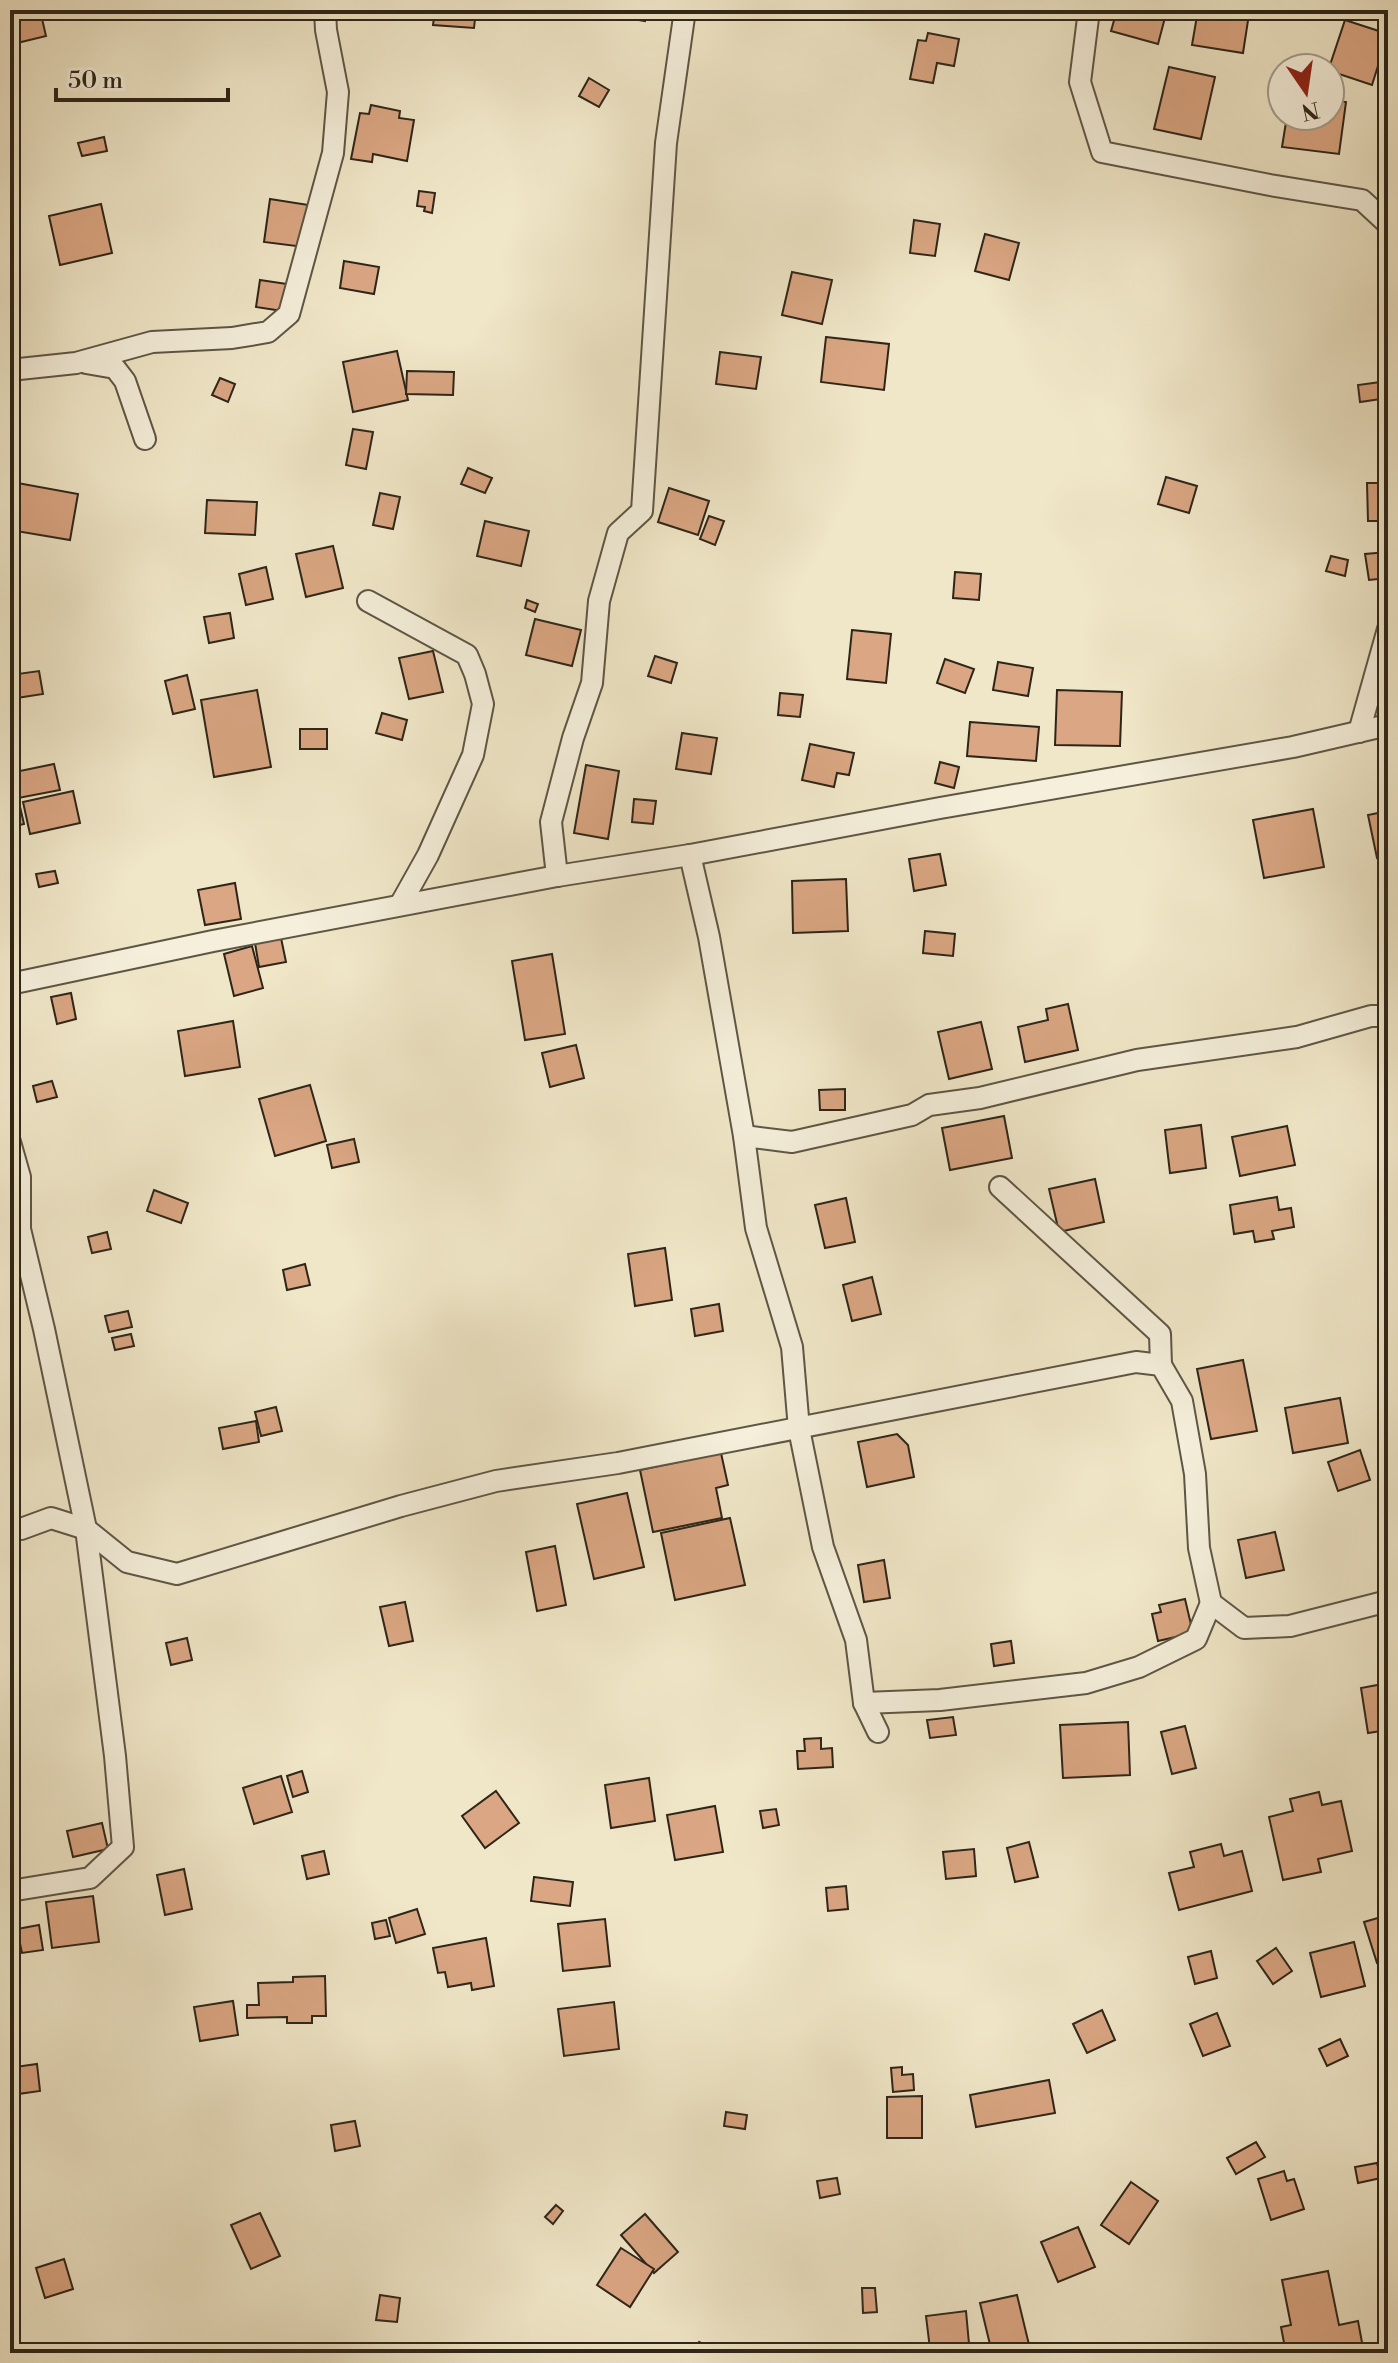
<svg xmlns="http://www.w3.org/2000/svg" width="1398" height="2363" viewBox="0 0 1398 2363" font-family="'Libre Bodoni',serif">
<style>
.building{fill:#daa683;stroke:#2e2519;stroke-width:2}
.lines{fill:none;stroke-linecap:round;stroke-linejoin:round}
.minor-casing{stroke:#5e5645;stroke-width:24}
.minor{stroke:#f5efdb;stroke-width:20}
</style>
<rect width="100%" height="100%" fill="#f0e7c8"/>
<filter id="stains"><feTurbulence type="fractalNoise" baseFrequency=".0025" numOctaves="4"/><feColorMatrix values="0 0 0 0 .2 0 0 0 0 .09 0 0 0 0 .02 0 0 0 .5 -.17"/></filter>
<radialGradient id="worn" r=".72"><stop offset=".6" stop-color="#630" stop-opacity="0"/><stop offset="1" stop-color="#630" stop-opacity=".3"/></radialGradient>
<!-- building -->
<g class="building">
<path d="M10,10H40L46,36L13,44L10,31Z"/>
<path d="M435,10H476L474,28L433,25Z"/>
<path d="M616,10H648L645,21L615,16Z"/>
<path d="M1117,10H1167L1158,44L1111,31Z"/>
<path d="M1198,10H1223L1249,14L1243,53L1192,45Z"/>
<path d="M1345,20L1388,34L1372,85L1330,71L1329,68Z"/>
<path d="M928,33L959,39L954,66L937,63L933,83L910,79L918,40L926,41Z"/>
<path d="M1169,67L1215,77L1201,139L1154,129Z"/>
<path d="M589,78L609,90L599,107L579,96Z"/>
<path d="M1330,100L1346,102L1339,154L1282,147L1287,116H1330Z"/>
<path d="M371,105L400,111L399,118L414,120L407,161L373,154L372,162L351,159L360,113L369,114Z"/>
<path d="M104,137L107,151L82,156L78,143Z"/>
<path d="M419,191L435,193L432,213L424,211L425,207L417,206Z"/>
<path d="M270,199L315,206L304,247L264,242Z"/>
<path d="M101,204L112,253L60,265L49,216Z"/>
<path d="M914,220L940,224L935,256L910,253Z"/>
<path d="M985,234L1019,243L1009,280L975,271Z"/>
<path d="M344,261L379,267L374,294L340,288Z"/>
<path d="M792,272L832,280L822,324L782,315Z"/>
<path d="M260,280L294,285L289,312L256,307Z"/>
<path d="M826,337L889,344L884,390L821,382Z"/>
<path d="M397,351L408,400L353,412L343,362Z"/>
<path d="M720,352L761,357L756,389L716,384Z"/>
<path d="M407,371L454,372L453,395L406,394Z"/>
<path d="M220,378L235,384L228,402L212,395Z"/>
<path d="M1388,381V398L1360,402L1358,385Z"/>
<path d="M353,429L373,432L366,469L346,465Z"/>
<path d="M468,468L492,478L485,493L461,484Z"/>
<path d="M1166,477L1197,486L1189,513L1158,504Z"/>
<path d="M12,482L78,494L70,540L10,530Z"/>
<path d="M1367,483H1388V521H1368Z"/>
<path d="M669,488L709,501L698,535L658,522Z"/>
<path d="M380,493L400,497L393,529L373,525Z"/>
<path d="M207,500L257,502L255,535L205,533Z"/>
<path d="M709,516L724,521L715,545L700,539Z"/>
<path d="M485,521L529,531L521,566L477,556Z"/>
<path d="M333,546L343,588L306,597L296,554Z"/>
<path d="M1388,552V578L1369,580L1365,554Z"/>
<path d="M1331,556L1348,560L1345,576L1326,571Z"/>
<path d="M266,567L273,599L246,605L239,574Z"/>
<path d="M955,572L981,574L979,600L953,598Z"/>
<path d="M527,600L538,604L535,612L525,608Z"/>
<path d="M230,613L234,638L209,643L204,617Z"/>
<path d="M535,619L581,630L572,666L526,655Z"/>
<path d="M852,630L891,634L886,683L847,679Z"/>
<path d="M433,651L443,692L409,699L399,658Z"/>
<path d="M655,656L677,663L671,683L648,676Z"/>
<path d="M945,659L974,669L965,693L937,683Z"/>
<path d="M998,662L1033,668L1028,696L993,690Z"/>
<path d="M39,671L43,694L10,699V675Z"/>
<path d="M187,675L195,709L173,714L165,681Z"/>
<path d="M257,690L271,767L214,777L201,700Z"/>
<path d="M1057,690L1122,692L1120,746L1055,745Z"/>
<path d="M780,693L803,695L800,717L778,715Z"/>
<path d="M382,713L407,720L402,740L376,733Z"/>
<path d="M970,722L1039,727L1036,761L967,756Z"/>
<rect x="300" y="729" width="27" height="20"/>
<path d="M682,733L717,738L711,774L676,769Z"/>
<path d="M810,744L854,753L849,775L837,773L834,787L802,780Z"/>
<path d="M940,762L959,767L954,788L935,783Z"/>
<path d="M54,764L60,790L18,798L24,824L10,827V773Z"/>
<path d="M586,765L619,771L608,839L574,833Z"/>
<path d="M73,791L80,823L30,834L23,802Z"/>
<path d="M634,799L656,801L653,824L632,822Z"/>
<path d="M1313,809L1324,867L1264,878L1253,820Z"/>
<path d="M1388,811V855L1377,858L1368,815Z"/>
<path d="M940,854L946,885L914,891L909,859Z"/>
<path d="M55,871L58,883L39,887L36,874Z"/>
<path d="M846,879L848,931L793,933L792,881Z"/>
<path d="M235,883L241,919L205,925L198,890Z"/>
<path d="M925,931L955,934L953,956L923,953Z"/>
<path d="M281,938L286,962L259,967L255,943Z"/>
<path d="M252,946L263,988L234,996L224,954Z"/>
<path d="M552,954L565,1034L525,1040L512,961Z"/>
<path d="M71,993L76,1019L57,1024L51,997Z"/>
<path d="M1068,1004L1078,1050L1025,1062L1018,1027L1048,1020L1046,1009Z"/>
<path d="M233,1021L240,1067L185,1076L178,1031Z"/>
<path d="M981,1022L992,1069L949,1079L938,1032Z"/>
<path d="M576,1045L584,1078L550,1087L542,1053Z"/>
<path d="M52,1081L57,1097L37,1102L33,1086Z"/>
<path d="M310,1085L326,1141L275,1156L259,1099Z"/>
<path d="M845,1089V1110H820L819,1090Z"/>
<path d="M1004,1116L1012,1158L950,1170L942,1128Z"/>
<path d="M1201,1125L1206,1168L1170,1173L1165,1130Z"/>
<path d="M1287,1126L1295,1165L1240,1176L1232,1137Z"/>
<path d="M354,1139L359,1162L332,1168L327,1145Z"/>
<path d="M1095,1179L1104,1222L1059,1232L1049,1189Z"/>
<path d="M154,1190L188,1203L181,1223L147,1211Z"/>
<path d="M1277,1197L1279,1210L1291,1208L1294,1227L1272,1231L1274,1239L1255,1242L1253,1231L1234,1234L1230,1205Z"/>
<path d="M846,1198L855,1242L825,1248L815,1205Z"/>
<path d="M107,1232L111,1249L92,1253L88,1237Z"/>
<path d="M665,1248L672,1300L635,1306L628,1254Z"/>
<path d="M305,1264L310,1285L287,1290L283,1270Z"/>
<path d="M872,1277L881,1314L852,1321L843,1285Z"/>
<path d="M719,1304L723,1331L695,1336L691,1309Z"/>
<path d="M128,1311L132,1327L109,1332L105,1316Z"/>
<path d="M131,1334L134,1346L115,1350L112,1338Z"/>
<path d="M1243,1360L1257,1431L1211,1439L1197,1369Z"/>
<path d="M1340,1398L1348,1443L1293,1453L1285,1408Z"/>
<path d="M276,1407L282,1431L261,1436L255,1412Z"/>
<path d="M256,1421L259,1442L223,1449L219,1428Z"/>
<path d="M897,1434L908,1445L914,1477L867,1487L858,1442Z"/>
<path d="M1360,1450L1370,1480L1338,1491L1328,1462Z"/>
<path d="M721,1453L728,1485L716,1488L722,1518L653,1532L640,1470Z"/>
<path d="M627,1493L644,1567L594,1579L577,1504Z"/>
<path d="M730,1518L745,1585L675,1600L661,1533Z"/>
<path d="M1275,1532L1284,1570L1246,1578L1238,1540Z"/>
<path d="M555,1546L566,1605L537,1611L526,1552Z"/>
<path d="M884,1560L890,1598L864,1602L858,1565Z"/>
<path d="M1185,1599L1193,1633L1158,1641L1152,1614L1161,1612L1159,1605Z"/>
<path d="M405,1602L413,1641L389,1646L380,1607Z"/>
<path d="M187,1638L192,1660L171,1665L166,1643Z"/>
<path d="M1011,1641L1014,1663L994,1666L991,1644Z"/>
<path d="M1388,1683V1730L1368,1733L1361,1688Z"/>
<path d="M953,1717L956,1735L930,1738L927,1720Z"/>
<path d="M1128,1722L1130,1775L1063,1778L1060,1725Z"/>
<path d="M1185,1726L1196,1768L1172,1774L1161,1732Z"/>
<path d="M821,1738V1749L832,1748L833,1767L798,1769L797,1751H805L804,1739Z"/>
<path d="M302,1771L308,1792L293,1797L287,1776Z"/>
<path d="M281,1776L292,1812L254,1824L243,1788Z"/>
<path d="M649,1778L655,1821L611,1828L605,1785Z"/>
<path d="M496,1791L519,1823L485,1848L462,1816Z"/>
<path d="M1319,1792L1322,1805L1341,1801L1352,1851L1318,1859L1321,1872L1283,1880L1269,1817L1293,1811L1290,1799Z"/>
<path d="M715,1806L723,1852L675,1860L667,1815Z"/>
<path d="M776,1809L779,1825L763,1828L760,1811Z"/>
<path d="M102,1823L108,1849L73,1857L67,1831Z"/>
<path d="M1029,1842L1038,1877L1015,1882L1007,1848Z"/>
<path d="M1221,1844L1224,1856L1242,1851L1252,1891L1179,1910L1169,1873L1194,1867L1190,1852Z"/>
<path d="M974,1849L976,1876L946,1879L943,1852Z"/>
<path d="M324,1851L329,1874L307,1879L302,1856Z"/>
<path d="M184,1869L192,1909L165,1915L157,1875Z"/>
<path d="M534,1877L573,1882L570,1906L531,1901Z"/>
<path d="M846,1886L848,1909L828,1911L826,1888Z"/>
<path d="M93,1896L99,1942L52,1948L46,1902Z"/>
<path d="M417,1909L425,1934L396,1943L389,1918Z"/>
<path d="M1388,1915V1960L1377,1963L1364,1922Z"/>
<path d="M605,1919L610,1966L563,1971L558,1924Z"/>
<path d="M386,1920L390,1936L375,1939L372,1923Z"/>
<path d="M39,1925L43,1950L22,1953L17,1929Z"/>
<path d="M486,1938L494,1986L472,1990L471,1983L448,1987L445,1972L438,1973L433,1948Z"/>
<path d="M1354,1942L1365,1986L1321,1997L1310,1953Z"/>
<path d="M1276,1948L1292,1971L1273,1984L1257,1961Z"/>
<path d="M1211,1951L1217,1978L1195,1984L1188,1957Z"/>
<path d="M325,1976L326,2016H312V2023H287V2017L247,2018V2005H259L258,1983L293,1982V1977Z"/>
<path d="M233,2001L238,2035L200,2041L194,2007Z"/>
<path d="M614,2002L619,2049L564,2056L558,2009Z"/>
<path d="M1102,2010L1115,2040L1087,2053L1073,2024Z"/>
<path d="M1217,2013L1230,2046L1203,2056L1190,2024Z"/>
<path d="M1340,2039L1348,2056L1327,2066L1319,2049Z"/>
<path d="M37,2064L40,2091L18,2094L15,2067Z"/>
<path d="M902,2067V2075L913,2074L914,2090L893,2092L891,2068Z"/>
<path d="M1049,2080L1055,2113L976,2127L970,2095Z"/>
<path d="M922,2096V2138H887V2097Z"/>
<path d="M726,2112L747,2115L745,2129L724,2126Z"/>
<path d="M355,2121L360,2146L335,2151L331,2125Z"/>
<path d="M1256,2142L1265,2157L1236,2174L1227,2158Z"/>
<path d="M1377,2163L1381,2178L1358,2183L1355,2167Z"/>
<path d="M1284,2171L1287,2181L1294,2179L1304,2209L1271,2220L1258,2179Z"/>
<path d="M837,2178L840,2194L820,2198L817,2181Z"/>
<path d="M1131,2182L1158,2201L1129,2244L1101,2225Z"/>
<path d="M556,2205L563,2211L553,2224L545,2217Z"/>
<path d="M260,2213L280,2256L251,2269L231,2225Z"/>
<path d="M645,2214L678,2252L654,2273L621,2235Z"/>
<path d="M1078,2227L1095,2267L1058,2282L1041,2242Z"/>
<path d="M621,2248L654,2269L630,2307L597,2285Z"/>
<path d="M64,2259L73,2289L45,2298L36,2268Z"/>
<path d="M1328,2271L1339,2325L1358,2321L1364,2353H1286L1281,2327L1291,2325L1282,2280Z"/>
<path d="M862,2288H875L877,2312L863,2313Z"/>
<path d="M380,2295L400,2298L397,2322L376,2320Z"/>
<path d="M1017,2295L1031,2353H992L980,2303Z"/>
<path d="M966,2311L969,2344L930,2349L926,2316Z"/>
<path d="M699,2342L720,2353H693Z"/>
</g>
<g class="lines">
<!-- minor casing -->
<g class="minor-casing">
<g id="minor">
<path d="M1089,10L1080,82L1102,152L1270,185L1362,200L1388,224"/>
<path d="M86,363L115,368L125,381L145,439"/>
<path d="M10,370L76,363L152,342L232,338L268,332L289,314L333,153L338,92L326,30L325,10"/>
<path d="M368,601L467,655L475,674L483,704L473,755L428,855L400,905"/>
<path d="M1359,732L1388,629"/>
<path d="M690,855L709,937L744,1136L792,1142L912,1115L929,1105L980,1098L1137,1060L1297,1037L1371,1016H1388"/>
<path d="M557,876L551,822L573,738L592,683L599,601L618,533L642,511L666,143L685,10"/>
<path d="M10,984L213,941L557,876L690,855L940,808L1293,747L1388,725"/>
<path d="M744,1136L756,1228L792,1347L799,1429L823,1547L856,1640L864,1703L878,1732"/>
<path d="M10,1142L20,1177V1229L44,1329L86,1529L115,1756L123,1847L90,1878L10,1891"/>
<path d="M1000,1187L1160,1334L1161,1365"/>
<path d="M21,1529L51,1518L86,1529L127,1562L177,1574L401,1506L496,1481L618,1463L1136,1362L1161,1365L1182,1401L1195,1474L1199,1548L1211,1603L1244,1628L1290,1626L1388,1601"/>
<path d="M864,1703L940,1700L1086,1683L1139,1667L1196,1639L1211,1603"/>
</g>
</g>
<!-- minor -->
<use href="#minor" class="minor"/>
</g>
<!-- margin -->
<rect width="1398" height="2363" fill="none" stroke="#f0e7c8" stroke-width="40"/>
<rect x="12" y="12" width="1374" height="2339" fill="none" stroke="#2e2519" stroke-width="4"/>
<rect x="20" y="20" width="1358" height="2323" fill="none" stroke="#2e2519" stroke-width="2"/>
<!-- north arrow -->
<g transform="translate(1306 92) rotate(167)"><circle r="38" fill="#f5efdb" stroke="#a59e8d" stroke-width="2"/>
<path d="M0-6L14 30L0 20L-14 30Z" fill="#8f2418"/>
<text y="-12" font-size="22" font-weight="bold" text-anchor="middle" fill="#2e2519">N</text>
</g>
<!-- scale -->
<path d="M56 88v12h172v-12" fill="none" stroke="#2e2519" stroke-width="4"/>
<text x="68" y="88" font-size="24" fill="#2e2519" stroke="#f5efdb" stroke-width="6" paint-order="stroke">50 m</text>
<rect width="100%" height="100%" filter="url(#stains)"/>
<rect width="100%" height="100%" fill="url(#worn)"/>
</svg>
